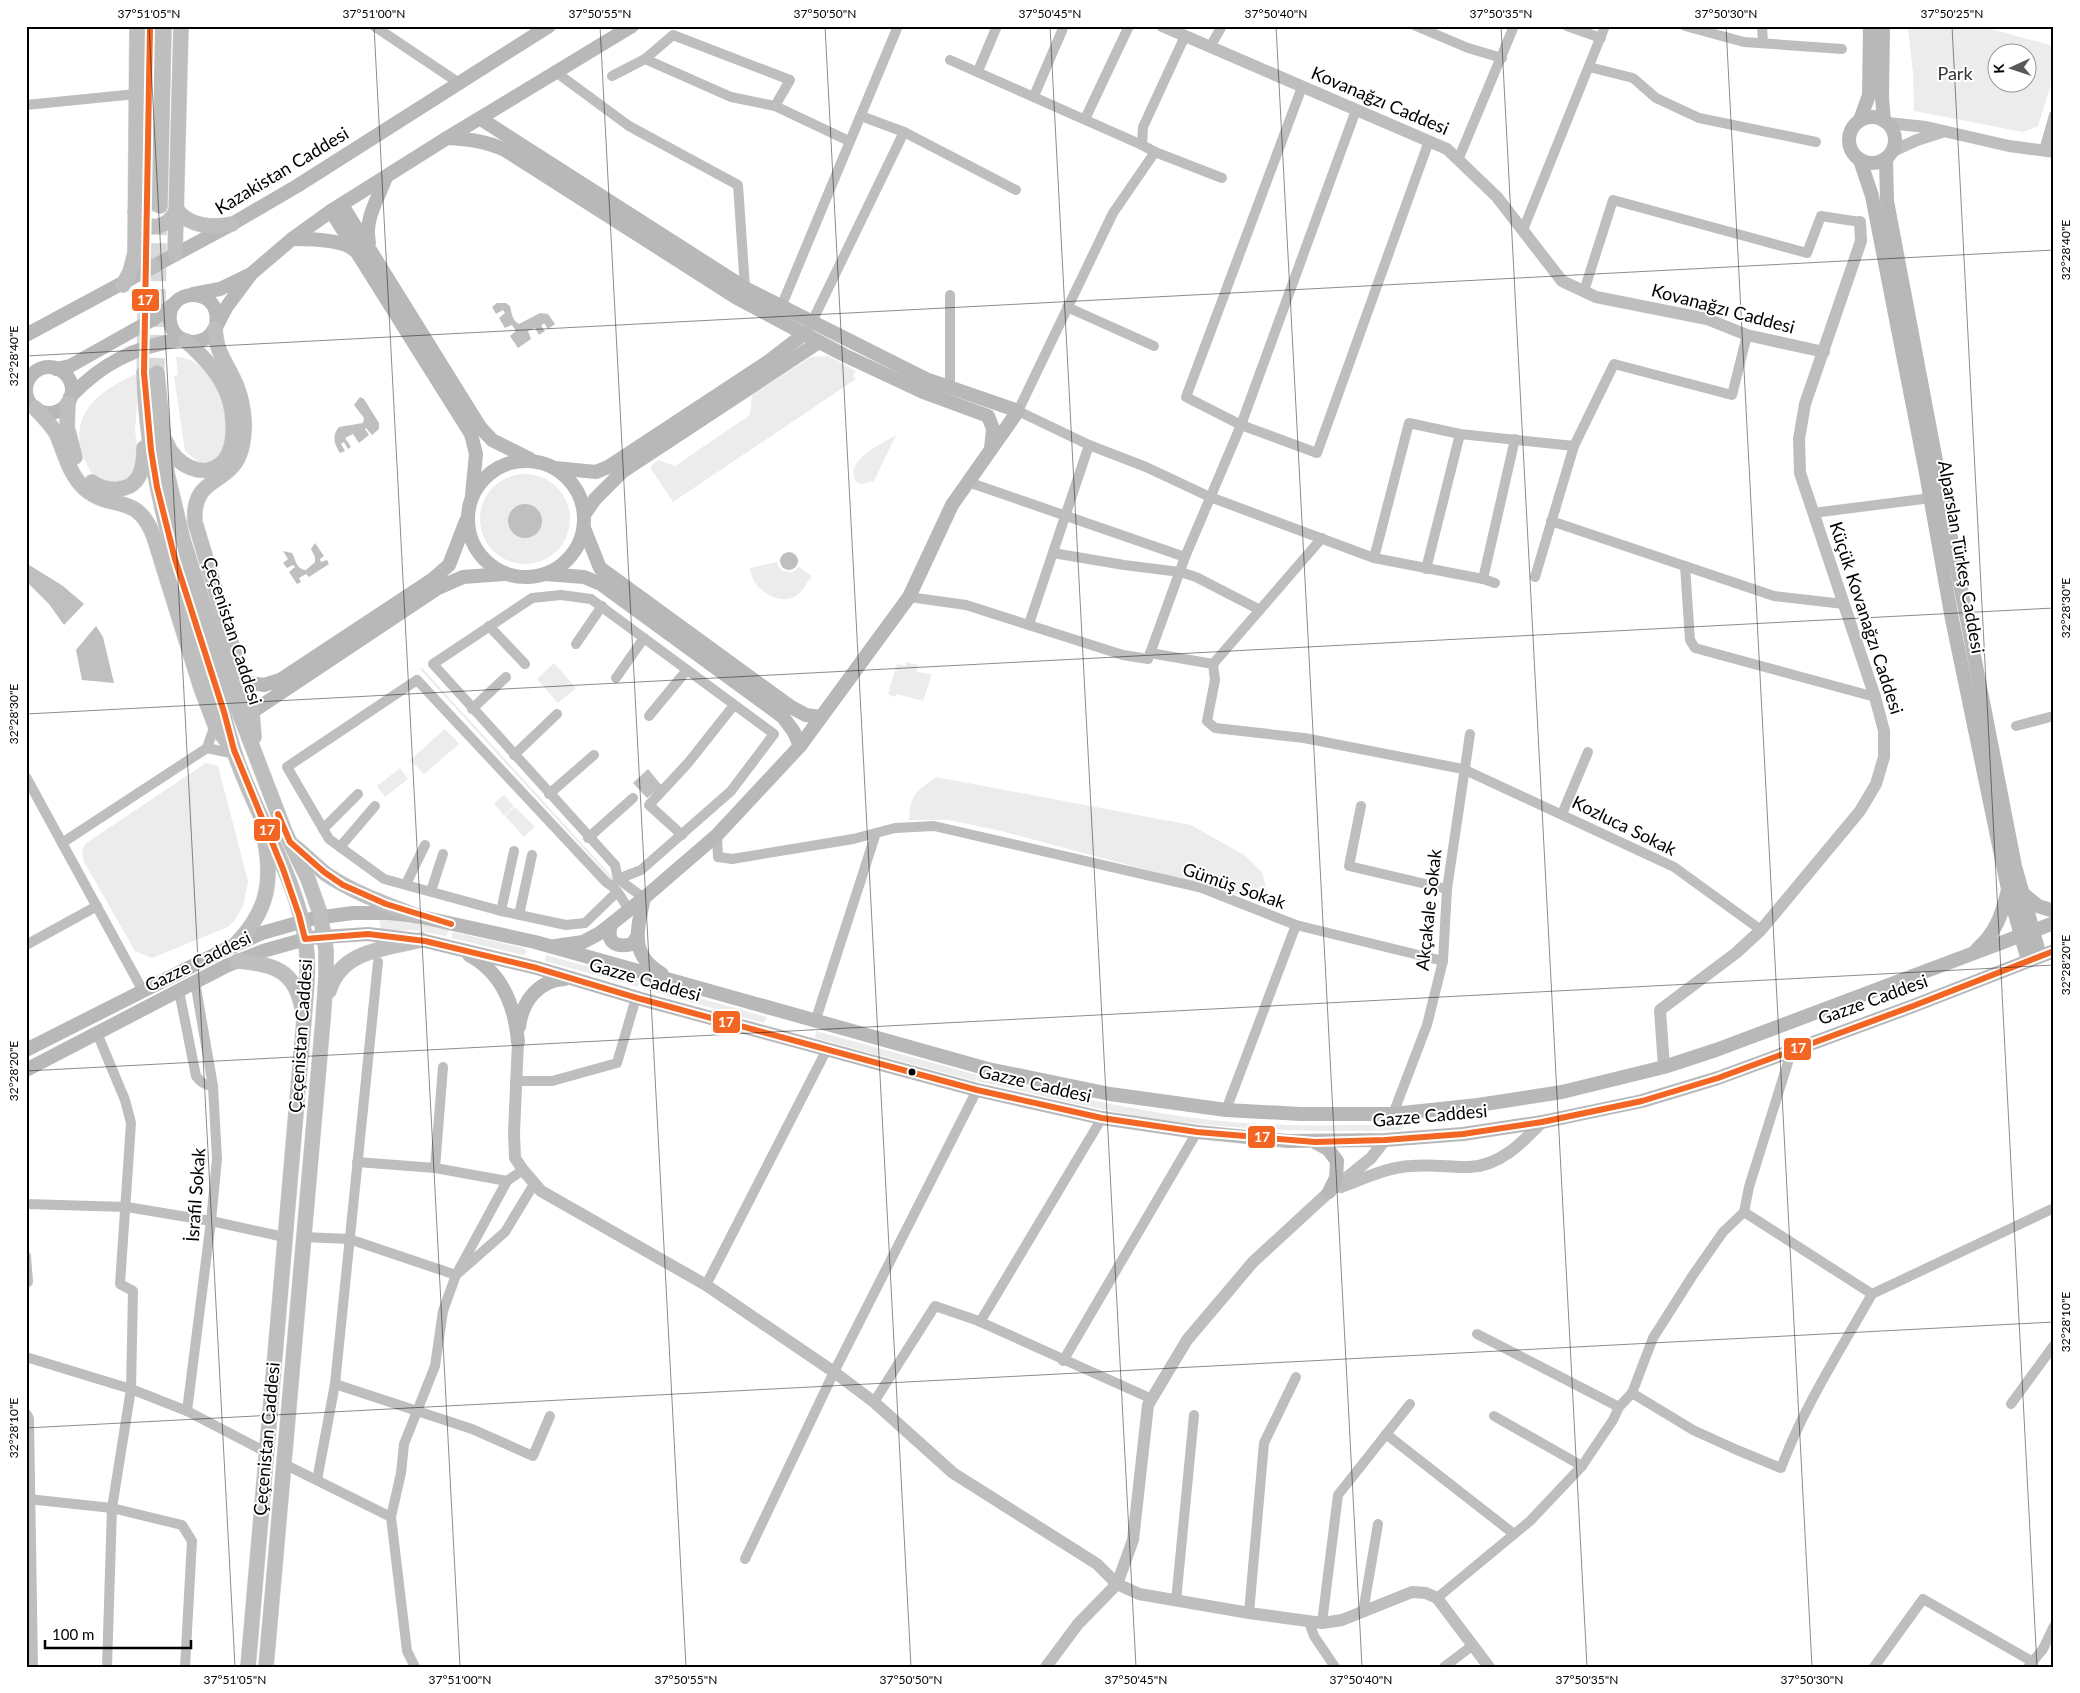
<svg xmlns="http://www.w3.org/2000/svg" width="2080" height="1693" viewBox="0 0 2080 1693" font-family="Lato,sans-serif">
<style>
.green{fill:#ececec;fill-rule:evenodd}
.water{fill:#bfbfbf}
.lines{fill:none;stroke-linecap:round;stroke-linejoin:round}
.primary-tunnel{stroke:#d9d9d9;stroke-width:15;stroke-dasharray:15 8;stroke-linecap:butt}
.primary-casing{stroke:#dbdbdb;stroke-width:16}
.minor{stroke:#bebebe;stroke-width:10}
.tertiary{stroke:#bebebe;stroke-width:12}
.secondary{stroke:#b8b8b8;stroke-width:14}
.primary{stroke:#bebebe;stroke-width:15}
.bus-1-casing{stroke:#fff;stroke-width:10}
.bus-1{stroke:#f26522;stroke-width:6}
.ticks{fill:none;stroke:#000;stroke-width:1;stroke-opacity:0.45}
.bus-dot{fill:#000;stroke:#fff;stroke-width:2}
.labels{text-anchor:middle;stroke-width:4;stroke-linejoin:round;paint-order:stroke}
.park-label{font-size:18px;fill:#333;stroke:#fff}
.street-label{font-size:18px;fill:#000;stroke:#fff}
.line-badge{stroke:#fff;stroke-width:2}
.badge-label{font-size:14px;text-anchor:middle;font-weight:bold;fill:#fff}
.neatline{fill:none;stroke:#000;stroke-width:2}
.ticks-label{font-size:12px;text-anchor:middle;fill:#000}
</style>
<rect width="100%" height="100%" fill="#fff"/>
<!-- green -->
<g class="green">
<path d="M1913,26H1980L2050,45L2054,48V75L2038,126L2023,132L1914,111L1913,72L1908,30ZM1998,52H2028V82H1998Z"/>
<path d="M828,356L856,371L853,376L856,379L673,502L650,467L658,460L675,466L750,415L752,395L811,357Z"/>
<path d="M176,357C186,357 193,361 201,367C226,387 226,419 227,449L216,461L200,463L185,451L174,376L178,375Z"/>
<path d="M136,374V380L139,381L135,430L140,465L134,484L98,483C61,430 82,398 136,374Z"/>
<path d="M896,435L874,481L861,484L856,482C844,460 880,445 896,435Z"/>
<circle cx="525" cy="519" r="45"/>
<path d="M777,562C780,573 791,576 799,567L812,576C807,582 803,591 797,595C784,605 763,595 755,583C752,578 751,573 750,568Z"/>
<path d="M906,662L918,665L917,672L932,674L923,701L897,694L895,697L888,694L897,664L906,666Z"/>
<path d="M554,663L576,688L558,703L537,679Z"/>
<path d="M422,668L616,881L614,882L420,669Z"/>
<path d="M445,729L459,744L424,774L410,760Z"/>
<path d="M206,763L218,766L248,881L243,906L234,921L228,927L152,958L135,951L83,860L82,851L85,844Z"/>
<path d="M400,768L408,779L385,797L377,786Z"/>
<path d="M936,777L1191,825L1244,855L1262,872L1268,896L1241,895L997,830L948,820H909C910,794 916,792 936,777Z"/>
<path d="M504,795L514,806L504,816L494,803Z"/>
<path d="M515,807L535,827L524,837L505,816Z"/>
<path d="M379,914L449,930L446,936L412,930L381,933Z"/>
<path d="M453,932L524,948L527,952L523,955L451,938Z"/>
<path d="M546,955L640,981L638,987L545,961Z"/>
<path d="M642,982L767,1017L764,1023L641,988Z"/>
<path d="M816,1031L977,1075L975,1081L815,1038Z"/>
<path d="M978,1075C1056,1093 1131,1110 1210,1120C1274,1127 1337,1126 1401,1124V1130C1315,1133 1230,1130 1144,1117C1088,1108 1033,1093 977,1081Z"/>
</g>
<!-- water -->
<g class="water">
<path d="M497,303H506L510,306C512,314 512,320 519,324L540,313L548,314L555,324L548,329L544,323L541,326L545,331L539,335L535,328L528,331L531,339L518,348L510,336L516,331L512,325L505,328L499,318L505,313L503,310L496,314L492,307Z"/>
<path d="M360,397L364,399L379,423V429L372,435L366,428L365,429L369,435L359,443L353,434L345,438L351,447L348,449L344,442L341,444L345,451L340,453C335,444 331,437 339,427L363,423L364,418L354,405Z"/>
<circle cx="525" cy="521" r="17"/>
<path d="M315,543L324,556L320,559L321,562L327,560L329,564L309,577L306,574L299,578L301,582L297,584L289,572L295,567L293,565L287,568L283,563L288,559L283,551L292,553C296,560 296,569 306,570L315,562V557L311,549Z"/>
<circle cx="789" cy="561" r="9"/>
<path d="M26,563L63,586L84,604L64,625L49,604L26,581Z"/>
<path d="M96,626L103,637L114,683L82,680L76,650Z"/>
<path d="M648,769L662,786L647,798L633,783Z"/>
</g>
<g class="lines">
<!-- primary-tunnel -->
<g class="primary-tunnel">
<path d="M144,373L146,213"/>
<path d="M157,373L160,206"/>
</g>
<!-- primary casing -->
<g class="primary-casing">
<g id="primary">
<path d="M160,206L164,26"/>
<path d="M146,207L150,26"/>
<path d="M135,212C146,234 167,229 177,210C190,227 213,228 232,224"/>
<path d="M135,253L142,262L153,267"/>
<path d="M175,254L181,26"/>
<path d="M123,285L130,272L135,253L137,26"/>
<path d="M215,329C217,353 223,357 233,378C243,398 247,424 242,446C234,487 191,473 195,522L252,712L254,737"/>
<path d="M144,373C147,484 179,573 213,678C221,703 227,729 235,754C255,815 299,881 306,944C309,970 306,995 304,1020L248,1667"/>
<path d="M157,373L167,473L183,540L234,699L285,832L308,879L320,913L326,950V977L323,1020L266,1667"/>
<path d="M68,403L67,427L75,457"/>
<path d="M35,408C43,417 52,425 57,435C65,454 69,474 85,489C112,512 137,491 154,537L201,688L215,725L230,746"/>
<path d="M166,442C174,464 204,482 224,461C230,453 233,442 233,432C235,391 215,367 186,341"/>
<path d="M92,482C106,492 130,493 139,476C143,468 144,458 144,448"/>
<path d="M294,846C305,855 315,865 326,874C354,893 386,904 417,916"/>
<path d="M235,945C266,913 273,885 265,842"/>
<path d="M238,961C273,964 295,970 302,1008"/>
<path d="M329,991C341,950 385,949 421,940"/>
</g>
</g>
<!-- minor -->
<g class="minor">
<path d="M374,26L459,83"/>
<path d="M1416,26L1468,48L1502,58"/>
<path d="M1567,26L1601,38"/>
<path d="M1685,26L1744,42L1842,49"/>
<path d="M1762,26L1763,43"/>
<path d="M1185,36L1143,127L1142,145L1155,152L1113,213L1018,411L1089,445L1146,467L1210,497L1374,558L1483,579L1495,583"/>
<path d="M1210,47L1222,26"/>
<path d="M645,59L731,97L775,106L849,141"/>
<path d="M950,60L1142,145"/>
<path d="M1589,67L1633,78L1656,98L1699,118L1816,142"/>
<path d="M978,71L997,26"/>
<path d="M557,73L629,126L738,185L745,288"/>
<path d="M612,76L645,59L673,35L790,80L775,106"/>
<path d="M1302,87L1186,397L1241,425L1317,453L1429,141"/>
<path d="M1034,96L1064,26"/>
<path d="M26,105L136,94"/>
<path d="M861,116L904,132L1016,190"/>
<path d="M1085,119L1129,26"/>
<path d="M2044,150L2054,115"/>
<path d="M1155,152L1222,178"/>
<path d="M1458,160L1514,26"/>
<path d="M1523,230L1605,26"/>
<path d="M1584,291L1613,200L1807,253L1821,216L1860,222"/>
<path d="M781,307L898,26"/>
<path d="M1067,307L1154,346"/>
<path d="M810,326L904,132"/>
<path d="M950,387V295"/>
<path d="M968,482L1185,557"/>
<path d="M1813,513L1931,498"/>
<path d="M1551,521L1774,596L1844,604"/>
<path d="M1053,553L1124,565L1180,572L1196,577L1260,610"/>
<path d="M1374,558L1409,423L1460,434L1574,446L1614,364L1732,395L1747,335"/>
<path d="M1685,566L1690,640L1695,648L1875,697"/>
<path d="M1426,569L1460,434"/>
<path d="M1535,577L1574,446"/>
<path d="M1483,579L1515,439"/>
<path d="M909,597L966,605L1123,655L1148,659L1185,557L1241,425L1356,110"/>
<path d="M1029,624L1089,445"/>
<path d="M489,626L525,664"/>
<path d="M576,644L602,606"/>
<path d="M1150,653L1213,664L1215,680L1207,721L1215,728L1304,738L1463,769L1674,867L1761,930"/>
<path d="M1213,664L1322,538"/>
<path d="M616,678L644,638"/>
<path d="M472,709L506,677"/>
<path d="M649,716L687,670"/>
<path d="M2016,726L2054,716"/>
<path d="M207,748L235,754"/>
<path d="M514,755L557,714"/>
<path d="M26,777L143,991"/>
<path d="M549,794L594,755"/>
<path d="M1361,806L1349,866L1447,889"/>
<path d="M1562,814L1588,752"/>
<path d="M323,829L358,794"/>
<path d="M682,835L649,805L688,763L734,705"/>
<path d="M717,835L718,857L732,859L853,839L895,828L934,826L1202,888L1296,925L1443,961"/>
<path d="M588,838L633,798"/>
<path d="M62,843L207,748L215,725"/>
<path d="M340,847L375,806"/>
<path d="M618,879L615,865L433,664L532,598L561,595L591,599L774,734L731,791L641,870L618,879L644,898"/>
<path d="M406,884L425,845"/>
<path d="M431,891L443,854"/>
<path d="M617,892L585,923L566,925L501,911L384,879L329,839L287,767L417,680L606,882C617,888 622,899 629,910"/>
<path d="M501,911L514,851"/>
<path d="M519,915L532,855"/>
<path d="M26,945L97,906"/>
<path d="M179,991L196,1076C201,1083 205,1085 213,1086"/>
<path d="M815,1022L876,833"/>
<path d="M97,1033L125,1100L131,1123L120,1284L133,1291L131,1389L112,1508L107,1667"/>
<path d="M515,1081H552L617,1063L636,998"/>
<path d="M1226,1110L1296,925"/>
<path d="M1393,1114L1427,1025L1443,961L1447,889L1470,734"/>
<path d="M357,1162L435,1168L507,1181"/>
<path d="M435,1168L443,1067"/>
<path d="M523,1170L507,1181L456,1275L505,1232L534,1184"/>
<path d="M26,1204L127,1207L211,1221L284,1237"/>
<path d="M1744,1212L1872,1294L2054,1208"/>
<path d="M303,1237L349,1239L456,1275L443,1311L435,1366L404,1444L401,1473L391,1517L407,1651L415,1667"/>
<path d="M26,1256L28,1282L26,1283"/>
<path d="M706,1285L827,1049"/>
<path d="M980,1322L1102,1118"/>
<path d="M1477,1334L1619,1407"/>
<path d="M26,1357L131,1389L187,1411L266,1452"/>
<path d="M1063,1361L1197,1132"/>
<path d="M335,1384L472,1429L533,1456L550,1416"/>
<path d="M1632,1393L1693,1430L1737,1450L1781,1468C1804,1406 1840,1351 1872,1294"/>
<path d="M874,1402L935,1306L976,1320L1152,1399"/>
<path d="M2011,1404L2054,1345"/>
<path d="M187,1411L211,1221L217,1159L213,1086L195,982"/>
<path d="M1494,1416L1582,1466"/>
<path d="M1386,1434L1514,1534"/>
<path d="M284,1464L391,1517"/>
<path d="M317,1480L335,1384L378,962"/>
<path d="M28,1499L112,1508L182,1525L192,1541L185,1667"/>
<path d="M745,1559L834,1372L977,1090"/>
<path d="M1437,1598L1530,1521L1582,1466L1613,1420L1619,1407L1632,1393L1653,1338L1693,1275L1723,1232L1744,1212L1749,1187L1789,1059L1788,1051"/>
<path d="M1176,1601L1194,1415"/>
<path d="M1363,1612L1378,1524"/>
<path d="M1249,1613L1264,1443L1296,1377"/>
<path d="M1309,1622L1314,1636L1335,1667"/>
<path d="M1322,1623L1338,1495L1410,1404"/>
<path d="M2029,1666L2043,1649L2054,1626"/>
<path d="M1444,1667L1473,1645"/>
<path d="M1874,1667L1923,1599L2033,1662"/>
</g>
<!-- tertiary -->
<g class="tertiary">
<path d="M1162,26L1447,149L1497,197L1562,281L1596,297L1707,319L1747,335L1824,352"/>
<path d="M1888,123L1926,127L2009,146L2054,152"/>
<path d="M1893,151L1917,140L1942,132"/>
<path d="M518,1042L514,1133L515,1158L523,1170L541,1191L706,1285L834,1372L874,1402L953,1473L1097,1564L1117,1584L1139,1594L1249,1613L1322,1623L1342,1620L1412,1592L1426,1593L1437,1598L1489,1667"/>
<path d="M1664,1067L1660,1010L1736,953L1761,930L1860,811L1876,784L1884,757V731L1875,697L1800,473L1799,439L1805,404L1861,241L1860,222"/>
<path d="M1341,1187C1363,1179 1387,1167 1411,1166C1430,1164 1449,1167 1469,1167C1500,1166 1522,1143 1542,1122"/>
<path d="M26,1415L28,1419L32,1667"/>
<path d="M1046,1667L1078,1624L1117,1584L1133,1540L1148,1405L1187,1340L1253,1262L1329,1192L1371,1158L1385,1140"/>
</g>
<!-- secondary -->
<g class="secondary">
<path d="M1883,26L1882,98L1884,121"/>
<circle cx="1872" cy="140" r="23"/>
<path d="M481,119L745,288L926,379L1018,411L952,505L909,597L800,746L717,835L644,898L600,933L583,942L555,946"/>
<path d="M1860,120L1869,95L1870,26"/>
<path d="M447,138C468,139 486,141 505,150L737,298L844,355L923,392L988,416L993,429L991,449"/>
<path d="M1886,159L1887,201L1933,445L2015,866L2040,956"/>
<path d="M1860,160L1872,196L1925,468L1952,619L2008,889L2028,961"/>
<path d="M342,205L480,427L492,440L530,459"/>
<path d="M331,211L471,434L476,454L472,495"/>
<path d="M292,239C308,239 343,239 354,250"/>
<path d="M369,243C364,218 378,200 386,177"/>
<path d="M251,274L292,239L331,211L447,138L632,26"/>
<path d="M193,294L220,289L251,274C244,284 236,294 228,305C221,315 216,333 205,339C197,343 187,343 180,338C174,334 171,328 170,322C165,286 223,285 216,325"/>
<path d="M26,335L232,224L297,186L549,26"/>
<circle cx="49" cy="390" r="23"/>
<path d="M56,369L70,366L152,320L174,304"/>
<path d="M70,397C102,363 135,347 182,339"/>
<circle cx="526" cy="519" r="58"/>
<path d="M555,468L596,472L608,467L769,361L804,334"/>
<path d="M584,515L595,499L622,472L819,342"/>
<path d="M584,528L600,568L791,707L806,715L821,717"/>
<path d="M545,574L584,577L601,584L783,717L794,732L800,746"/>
<path d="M244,682L264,685L280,680L433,579L449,565L466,521"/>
<path d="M252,712L438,588L463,577L504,574"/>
<path d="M2021,892L2038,906L2054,911"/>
<path d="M644,898C637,930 629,955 662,974"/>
<path d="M611,925C606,943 616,948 632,944L637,937"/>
<path d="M1977,949C1996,933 2002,914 2008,890"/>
<path d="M469,955C503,973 515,1006 518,1042"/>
<path d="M519,1027C522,1002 538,980 565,979"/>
<path d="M26,1050L222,951L262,933L315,918L353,913H389L417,916L535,942L988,1069L1110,1094L1226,1110L1301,1114H1393L1478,1105L1562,1092L1664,1067L1716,1050L2054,923"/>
<path d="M26,1070L226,966L263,951L309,938L368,934L425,941L537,968L641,999L977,1090L1102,1118L1197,1132L1288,1141L1385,1140L1463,1134L1542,1122L1642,1101L1718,1078L1913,1006L2054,951"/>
<path d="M1315,1142L1328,1149L1337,1161L1336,1178L1329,1192"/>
</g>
<!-- primary -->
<use href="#primary" class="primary"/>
<!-- bus-1 casing -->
<g class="bus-1-casing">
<g id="bus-1">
<path d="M150,26L144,373L151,450L157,487L175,559L224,712L234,750L283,869L299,915L305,939L368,934L425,941L537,968L641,999L977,1090L1102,1118L1197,1132L1315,1142L1385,1140L1463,1134L1542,1122L1642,1101L1718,1078L1913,1006L2054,951"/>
<path d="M278,814L290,842L324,872L343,885L386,904L451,924"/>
</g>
</g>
<!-- bus-1 -->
<use href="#bus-1" class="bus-1"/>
</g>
<!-- ticks -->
<path class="ticks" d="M149,26L235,1667M374,26L460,1667M600,26L686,1667M825,26L911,1667M1050,26L1136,1667M1276,26L1362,1667M1501,26L1587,1667M1726,26L1812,1667M1952,26L2037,1667M26,356L2054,250M26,714L2054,608M26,1071L2054,965M26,1428L2054,1322"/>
<!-- markers -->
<circle class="bus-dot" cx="912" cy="1072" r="4.5"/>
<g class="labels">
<!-- park labels -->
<g class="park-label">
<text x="1955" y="80">Park</text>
</g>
<!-- street labels -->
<g class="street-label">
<text transform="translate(1380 101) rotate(23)" y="6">Kovanağzı Caddesi</text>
<text transform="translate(282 171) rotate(-31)" y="6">Kazakistan Caddesi</text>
<text transform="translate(1723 309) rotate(15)" y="6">Kovanağzı Caddesi</text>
<text transform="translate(1961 557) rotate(80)" y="6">Alparslan Türkeş Caddesi</text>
<text transform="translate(1866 618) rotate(72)" y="6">Küçük Kovanağzı Caddesi</text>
<text transform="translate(232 631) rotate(72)" y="6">Çeçenistan Caddesi</text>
<text transform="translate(1624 826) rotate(26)" y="6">Kozluca Sokak</text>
<text transform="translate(1234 886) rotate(19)" y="6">Gümüş Sokak</text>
<text transform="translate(1429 910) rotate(-84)" y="6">Akçakale Sokak</text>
<text transform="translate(198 962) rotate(-26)" y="6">Gazze Caddesi</text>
<text transform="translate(645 980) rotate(16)" y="6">Gazze Caddesi</text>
<text transform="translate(1873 1000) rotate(-20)" y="6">Gazze Caddesi</text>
<text transform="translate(301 1036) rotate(-86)" y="6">Çeçenistan Caddesi</text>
<text transform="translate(1035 1084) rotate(13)" y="6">Gazze Caddesi</text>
<text transform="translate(1430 1116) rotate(-5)" y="6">Gazze Caddesi</text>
<text transform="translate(196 1195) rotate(-86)" y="6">İsrafil Sokak</text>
<text transform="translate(267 1439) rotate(-85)" y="6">Çeçenistan Caddesi</text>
</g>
</g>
<g class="line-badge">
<rect x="131" y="288" width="29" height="24" rx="5" fill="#f26522"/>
<rect x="253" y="818" width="28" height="24" rx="5" fill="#f26522"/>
<rect x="712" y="1010" width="29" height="24" rx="5" fill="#f26522"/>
<rect x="1783" y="1037" width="29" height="24" rx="5" fill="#f26522"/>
<rect x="1247" y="1125" width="29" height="24" rx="5" fill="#f26522"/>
</g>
<g class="badge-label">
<text x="145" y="305">17</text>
<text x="267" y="835">17</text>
<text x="726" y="1027">17</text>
<text x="1798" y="1053">17</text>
<text x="1262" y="1142">17</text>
</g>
<!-- border -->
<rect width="2080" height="1693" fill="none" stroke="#ffffff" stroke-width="55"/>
<!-- north arrow -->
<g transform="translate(2012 68) rotate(267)"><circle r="24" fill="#ffffff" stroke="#999999"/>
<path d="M0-4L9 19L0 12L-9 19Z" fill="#595959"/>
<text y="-8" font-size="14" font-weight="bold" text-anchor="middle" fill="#000000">K</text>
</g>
<!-- scale -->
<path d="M45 1640v8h146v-8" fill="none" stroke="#000000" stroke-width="2.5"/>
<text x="52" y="1640" font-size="15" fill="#000000" stroke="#ffffff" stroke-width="4" paint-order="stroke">100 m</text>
<rect x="28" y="28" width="2024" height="1638" class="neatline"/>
<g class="ticks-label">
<text x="149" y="18">37°51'05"N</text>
<text x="374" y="18">37°51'00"N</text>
<text x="600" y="18">37°50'55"N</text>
<text x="825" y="18">37°50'50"N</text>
<text x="1050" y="18">37°50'45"N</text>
<text x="1276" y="18">37°50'40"N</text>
<text x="1501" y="18">37°50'35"N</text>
<text x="1726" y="18">37°50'30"N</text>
<text x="1952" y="18">37°50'25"N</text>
<text transform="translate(2066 250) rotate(-90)" y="4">32°28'40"E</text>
<text transform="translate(14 356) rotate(-90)" y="4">32°28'40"E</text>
<text transform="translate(2066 608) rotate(-90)" y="4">32°28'30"E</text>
<text transform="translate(14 714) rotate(-90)" y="4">32°28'30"E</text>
<text transform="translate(2066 965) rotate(-90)" y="4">32°28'20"E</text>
<text transform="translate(14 1071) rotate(-90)" y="4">32°28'20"E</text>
<text transform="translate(2066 1322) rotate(-90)" y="4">32°28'10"E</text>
<text transform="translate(14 1428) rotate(-90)" y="4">32°28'10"E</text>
<text x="235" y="1684">37°51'05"N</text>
<text x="460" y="1684">37°51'00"N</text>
<text x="686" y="1684">37°50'55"N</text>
<text x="911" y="1684">37°50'50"N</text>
<text x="1136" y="1684">37°50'45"N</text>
<text x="1361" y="1684">37°50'40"N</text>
<text x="1587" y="1684">37°50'35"N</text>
<text x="1812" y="1684">37°50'30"N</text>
</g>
</svg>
